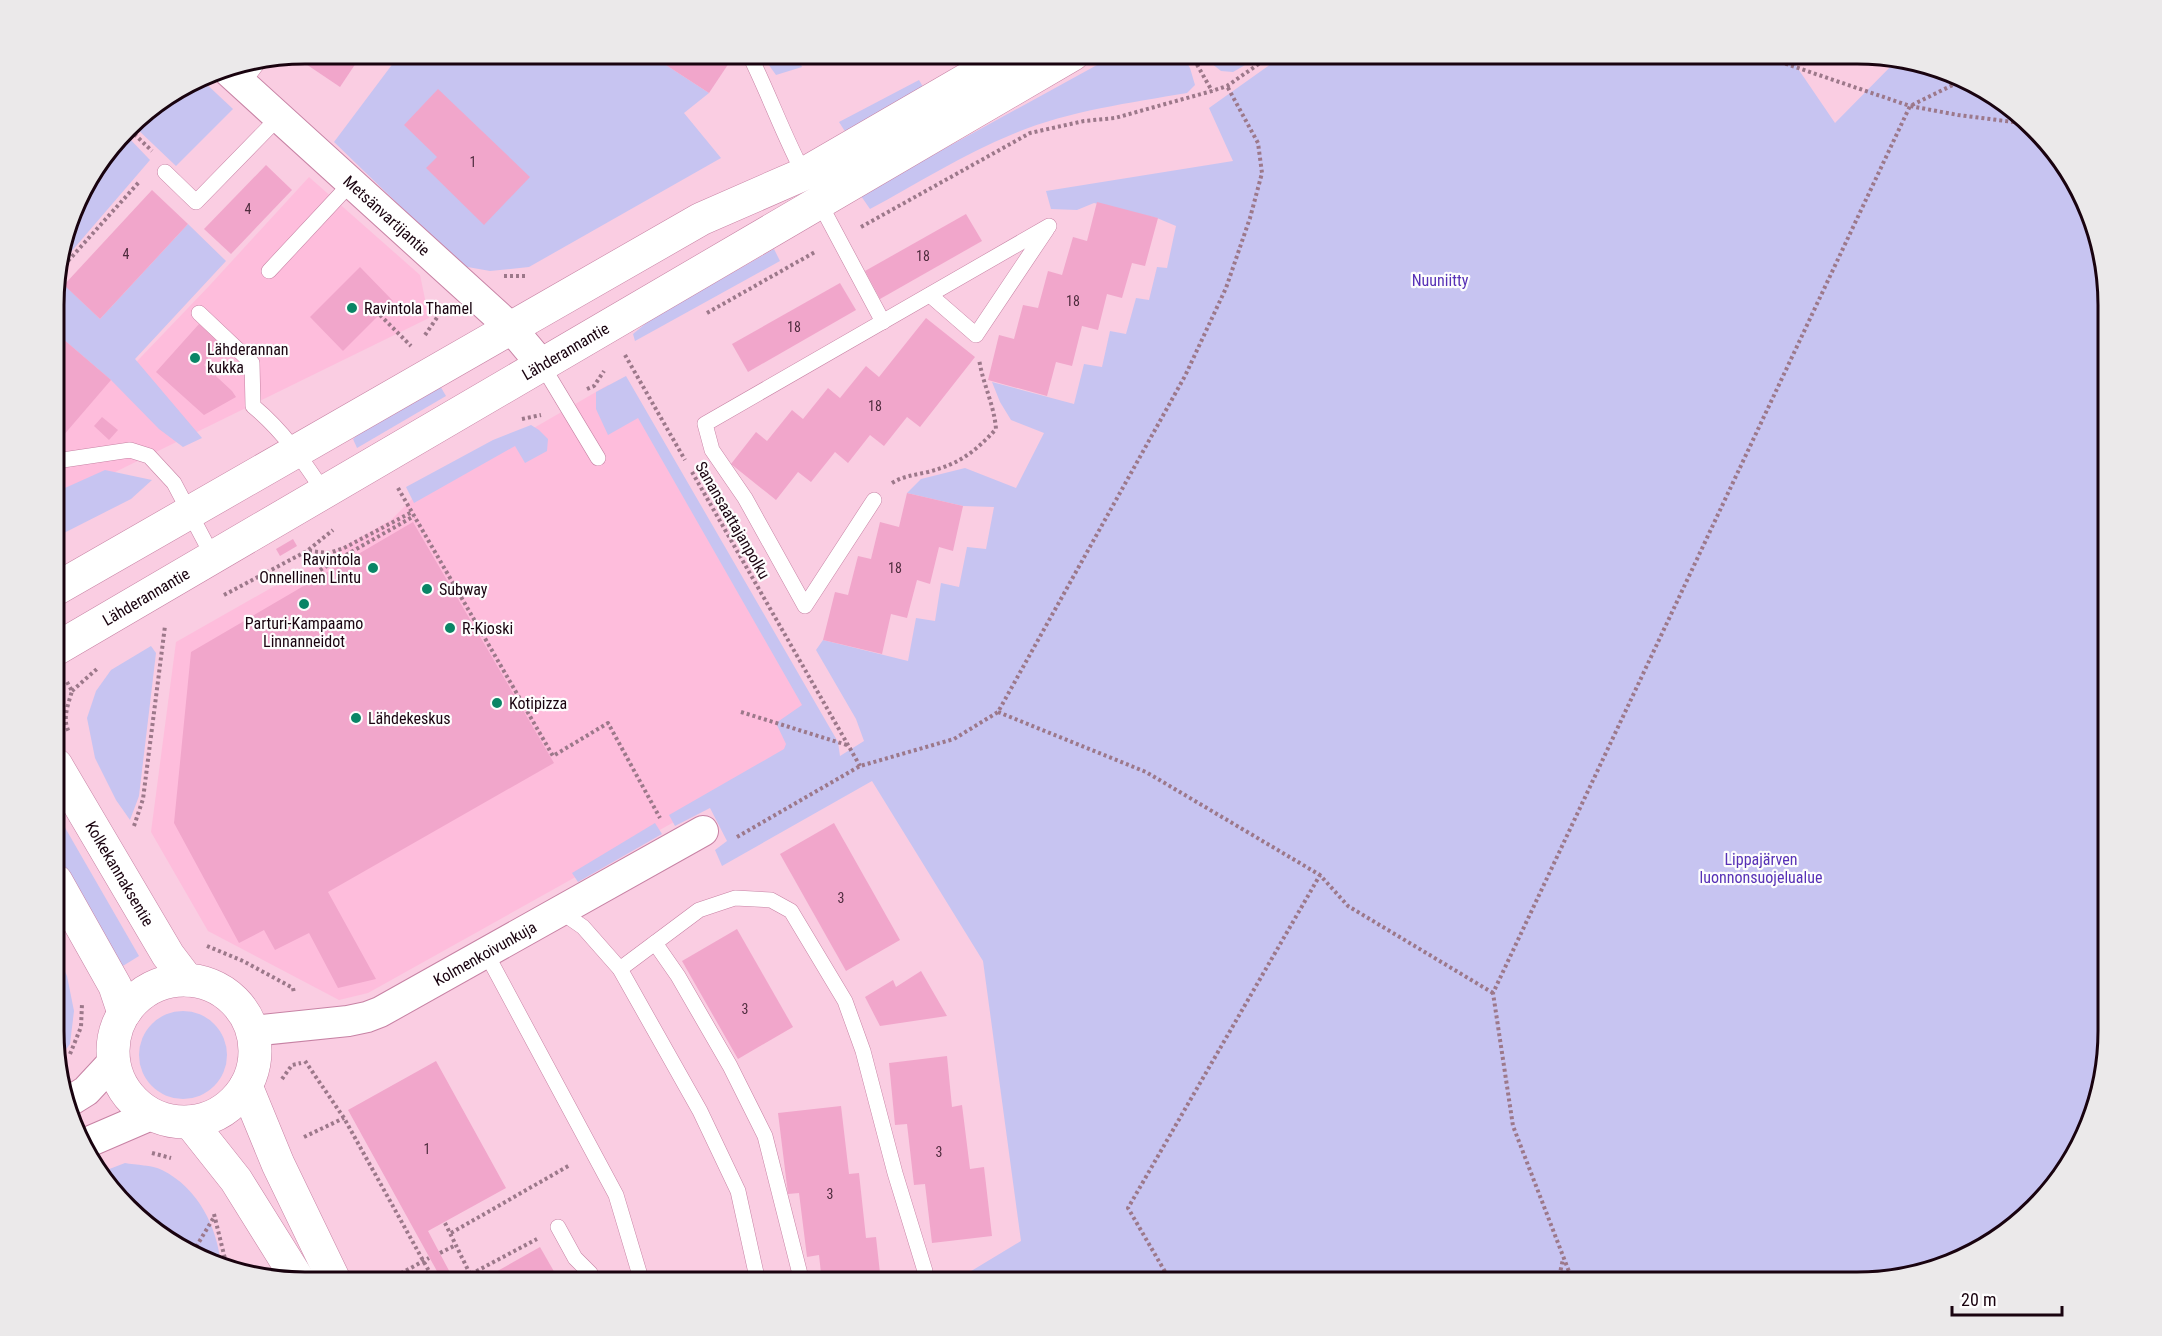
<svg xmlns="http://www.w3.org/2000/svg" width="2162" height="1336" viewBox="0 0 2162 1336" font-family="'Roboto Condensed',sans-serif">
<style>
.built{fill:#febddc}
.green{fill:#c7c4f1}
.building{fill:#f1a6cb}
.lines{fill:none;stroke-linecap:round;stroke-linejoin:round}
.lane-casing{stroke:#c782a4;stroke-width:16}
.street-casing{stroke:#c782a4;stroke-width:32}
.secondary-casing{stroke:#c782a4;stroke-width:34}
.primary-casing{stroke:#c782a4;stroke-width:34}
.path{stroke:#9c788a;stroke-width:4;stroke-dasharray:3 3;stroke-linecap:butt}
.lane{stroke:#fff;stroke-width:15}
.street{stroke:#fff;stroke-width:30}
.secondary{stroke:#fff;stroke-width:33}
.primary{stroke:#fff;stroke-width:33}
.poi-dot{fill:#0a8566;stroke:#fdfdfd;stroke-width:2}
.labels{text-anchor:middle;stroke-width:4.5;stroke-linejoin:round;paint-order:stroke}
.number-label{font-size:14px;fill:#4f2c3e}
.street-label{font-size:16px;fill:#19030f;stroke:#fdfdfd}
.park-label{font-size:16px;fill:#5731b6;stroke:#fdfdfd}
.poi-label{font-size:16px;fill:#19030f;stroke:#fdfdfd;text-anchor:start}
.rim{fill:none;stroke:#19030f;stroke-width:3}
</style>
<rect width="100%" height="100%" fill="#facde2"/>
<!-- built -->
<g class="built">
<path d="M309,177L420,275L429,318L56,501V329L118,381L210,285Z"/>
<path d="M630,384L828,736L368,993L339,1000L208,931L151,832L176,642L391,520L413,498L608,385Z"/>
</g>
<!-- green -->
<g class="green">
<path d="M400,54H649L709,93L684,113L721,158L529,267L490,271L462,266L334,142Z"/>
<path d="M761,54H796L802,67L776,75Z"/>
<path d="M1117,54H1182L1190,68L1195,85L1187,93C1129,103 1068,111 1013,134C963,154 917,184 870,209L861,196L893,177Z"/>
<path d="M1207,54H1264L1233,72L1221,71L1211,63Z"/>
<path d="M1285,54H1788L1835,123L1896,61L1937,67L1996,96L2074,180L2107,290V1046L2095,1111L2066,1170L1982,1248L1872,1281L953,1282L1021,1241L983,961L872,781L722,866L715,850L727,841L710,808L675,826L669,815L784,749L786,744L776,723L802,705L638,418L608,435L596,409V392L626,376L838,742L840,756L864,741L856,719L816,650L823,640L908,661L916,618L935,621L941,583L959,587L967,547L986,549L994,507L963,506L907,493L921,479L965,468L1016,488L1044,433L1011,420L1000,402L992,382L1074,404L1084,364L1102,367L1110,331L1126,334L1136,298L1149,300L1157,267L1167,268L1176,226L1157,218L1094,203L1077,210L1051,209L1046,191L1233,161L1209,108Z"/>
<path d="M201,79L233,109L176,166L133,125L140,117Z"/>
<path d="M919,80L926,92L848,136L839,122Z"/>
<path d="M126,135L150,160L58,267L80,194Z"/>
<path d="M188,224L226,261L135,359L202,438L183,447L159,429L111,380L56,333V277L100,319Z"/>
<path d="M774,249L780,261L635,341L633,334L651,319Z"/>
<path d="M436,379L446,396L357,448L353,439L373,421Z"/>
<path d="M531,425L539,430L548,439L547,451L525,463L515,446L414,503L406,487L493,440Z"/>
<path d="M105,470L152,480L131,499L56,537V492Z"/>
<path d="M151,646L156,653L139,796L130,820L116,800L95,758L87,718L96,691L111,670Z"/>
<path d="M56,812L139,956L118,969L56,856Z"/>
<path d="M655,823L662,834L578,882L572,873Z"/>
<path d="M56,953L67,976L74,1011L70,1044L56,1063Z"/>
<circle cx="183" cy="1055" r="44"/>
<path d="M125,1163C136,1165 152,1165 162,1170C198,1188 217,1226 221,1265L166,1240L99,1173Z"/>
</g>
<!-- building -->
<g class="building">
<path d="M306,54H362L340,87L294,56Z"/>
<path d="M649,54H735L709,93Z"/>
<path d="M438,89L530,177L484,225L426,168L437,157L404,125Z"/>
<path d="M266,165L292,190L231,254L204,229Z"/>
<path d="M152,190L188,224L100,319L64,285Z"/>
<path d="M1097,202L1158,218L1145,266L1132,263L1122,298L1107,294L1098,330L1082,326L1072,366L1056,362L1047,396L988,380L999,335L1014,339L1023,305L1038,308L1048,271L1062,275L1073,237L1087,241Z"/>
<path d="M966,214L982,241L880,299L865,271Z"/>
<path d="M360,267L393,301L343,351L310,317Z"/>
<path d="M840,283L856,310L748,372L732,344Z"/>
<path d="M926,318L975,357L920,427L907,417L884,446L870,435L848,463L835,452L811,482L798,472L776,500L731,464L756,432L767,441L792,410L803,419L828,388L840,398L866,366L879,377Z"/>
<path d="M199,324L223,345L204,365L232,391L236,397L204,415L156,372Z"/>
<path d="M56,333L111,380L56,444Z"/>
<path d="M102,417L118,430L109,440L94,426Z"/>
<path d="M907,493L963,506L953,551L939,547L930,584L917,580L907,618L891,614L882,654L823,640L835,592L848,595L858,556L871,559L880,522L899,527Z"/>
<path d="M413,522L554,763L328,892L376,979L338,988L309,933L275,950L264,930L239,943L174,823L191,652Z"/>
<path d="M293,539L297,546L280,556L276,549Z"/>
<path d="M834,823L900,940L846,971L780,854Z"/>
<path d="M737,929L793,1027L738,1059L682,961Z"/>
<path d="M921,971L947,1016L880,1026L865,997L893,980L896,987Z"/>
<path d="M947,1056L952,1107L962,1105L970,1169L984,1167L992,1236L932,1243L925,1184L914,1185L907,1124L895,1125L889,1063Z"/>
<path d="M436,1061L506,1188L428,1231L455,1282H443L348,1110Z"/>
<path d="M841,1106L849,1174L859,1173L866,1238L876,1237L881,1282H822L819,1255L807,1257L799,1193L788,1194L778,1113Z"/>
<path d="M540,1247L560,1282H478Z"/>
</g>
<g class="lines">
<!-- lane casing -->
<g class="lane-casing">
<g id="lane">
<path d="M749,54C769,94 784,137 805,176"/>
<path d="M242,84L257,64"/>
<path d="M165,172L196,202L279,117"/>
<path d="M818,200L883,322"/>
<path d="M269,271L351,183"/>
<path d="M930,295L976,335L1047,229"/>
<path d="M199,313L252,363L253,406C284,432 302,459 324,492"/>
<path d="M542,365L598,458"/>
<path d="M56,461L130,450L149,456L174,483L213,557"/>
<path d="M874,500L805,606L745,498L712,450L705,424L1049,226"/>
<path d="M560,911L583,927L620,969L700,1111L738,1191L758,1282"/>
<path d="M655,943L678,976L730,1066L765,1136L802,1282"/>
<path d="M486,953L616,1195L642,1282"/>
<path d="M620,969L699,910L735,898L771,900L791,911L845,1001L863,1051L895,1173L925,1271"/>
<path d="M558,1227L575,1258L590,1273L595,1282"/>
</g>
</g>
<!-- street casing -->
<g class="street-casing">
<g id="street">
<path id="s1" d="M227,70L511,328L542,365"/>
<path id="s2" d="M252,1031L348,1021L367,1017L380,1012L703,831"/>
<path d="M70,1101L86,1091L113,1062"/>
<path d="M86,1143L151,1115"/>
</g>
</g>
<!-- secondary casing -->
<g class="secondary-casing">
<g id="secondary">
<path d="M56,589L701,219L804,174L1011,54"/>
<path id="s3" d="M56,649L1073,54"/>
</g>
</g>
<!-- primary casing -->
<g class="primary-casing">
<g id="primary">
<path id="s4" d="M56,765L168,955L187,980"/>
<path d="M56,881L115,986L124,1013"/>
<circle cx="184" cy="1051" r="71"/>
<path d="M246,1086L278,1164L335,1282"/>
<path d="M190,1122L236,1180L299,1281"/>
</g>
</g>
<!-- path -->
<g class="path">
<path d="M1191,54L1212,91"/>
<path d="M1378,54H1383"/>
<path d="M1757,54L1910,106L1958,115L2021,123"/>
<path d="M130,130L152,151"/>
<path d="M861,227L1030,133L1084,121L1115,118L1212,91L1227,86L1273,54"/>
<path d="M68,261L140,181"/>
<path d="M504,276H526"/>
<path d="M707,313L815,252"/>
<path d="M380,315L411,346"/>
<path d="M425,335L443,309"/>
<path d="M625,355L685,460"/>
<path d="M587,389L594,386L604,371"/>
<path d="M522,419L541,415"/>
<path d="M692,472L860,766"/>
<path d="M892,483C903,476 915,475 928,472C959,464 975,452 996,429C994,404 983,385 979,359"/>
<path d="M398,488L553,756L608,723L660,818"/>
<path d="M309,551L329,553L344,548L412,512"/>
<path d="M320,570L414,516"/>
<path d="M224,595L307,551L333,530"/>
<path d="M67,682L72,691C68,705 62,719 69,732"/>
<path d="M72,691L98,668"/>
<path d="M741,712L847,745"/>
<path d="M998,712L1146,772L1320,875L1348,906L1493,993"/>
<path d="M134,826L143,799L165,626"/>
<path d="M737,837L860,766L954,739L998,712L1185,376L1226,288L1250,218L1262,173L1258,143L1227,86"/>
<path d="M207,946L243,961L293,988L294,993"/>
<path d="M70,1054L81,1027L82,1004"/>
<path d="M305,1061L344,1118L435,1282"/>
<path d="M282,1079L292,1065L301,1063"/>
<path d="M304,1137L344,1118"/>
<path d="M152,1153L171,1158"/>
<path d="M214,1214L227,1267"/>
<path d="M445,1223L474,1282"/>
<path d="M451,1233L570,1165"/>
<path d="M193,1252L214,1217"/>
<path d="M440,1253L456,1245"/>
<path d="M471,1274L537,1239"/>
<path d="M385,1282L429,1258"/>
<path d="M1171,1282L1128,1208L1320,875"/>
<path d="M1558,1282L1563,1259"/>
<path d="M1573,1282L1513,1126L1493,993L1910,106L1963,80"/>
</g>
<!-- lane -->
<use href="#lane" class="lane"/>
<!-- street -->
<use href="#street" class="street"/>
<!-- secondary -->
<use href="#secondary" class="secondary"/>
<!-- primary -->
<use href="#primary" class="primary"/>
</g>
<!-- markers -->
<g class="poi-dot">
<circle cx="352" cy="308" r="6"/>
<circle cx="195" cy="358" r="6"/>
<circle cx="373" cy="568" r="6"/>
<circle cx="427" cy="589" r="6"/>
<circle cx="304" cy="604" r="6"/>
<circle cx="450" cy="628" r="6"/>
<circle cx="497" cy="703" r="6"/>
<circle cx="356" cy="718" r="6"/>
</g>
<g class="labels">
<!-- number labels -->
<g class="number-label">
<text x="473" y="167">1</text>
<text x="248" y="214">4</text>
<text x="126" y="259">4</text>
<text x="923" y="261">18</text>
<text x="1073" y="306">18</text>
<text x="794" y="332">18</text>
<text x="875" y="411">18</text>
<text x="895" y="573">18</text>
<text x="841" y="903">3</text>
<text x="745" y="1014">3</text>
<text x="427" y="1154">1</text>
<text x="939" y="1157">3</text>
<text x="830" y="1199">3</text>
</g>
<!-- street labels -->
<g class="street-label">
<text dy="6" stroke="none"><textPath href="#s1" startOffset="216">Metsänvartijantie</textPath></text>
<text dy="6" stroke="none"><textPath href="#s3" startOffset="590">Lähderannantie</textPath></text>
<text transform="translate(733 520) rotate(60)" y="6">Sanansaattajanpolku</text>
<text dy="6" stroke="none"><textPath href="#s3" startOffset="104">Lähderannantie</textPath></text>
<text dy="6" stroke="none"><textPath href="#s4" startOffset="126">Kolkekannaksentie</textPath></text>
<text dy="6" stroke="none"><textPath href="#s2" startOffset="250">Kolmenkoivunkuja</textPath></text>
</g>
<!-- park labels -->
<g class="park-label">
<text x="1440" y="286">Nuuniitty</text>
<text x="1761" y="865">Lippajärven<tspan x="1761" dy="18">luonnonsuojelualue</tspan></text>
</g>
<!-- poi labels -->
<g class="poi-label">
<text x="364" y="314">Ravintola Thamel</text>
<text x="207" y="355">Lähderannan<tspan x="207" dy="18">kukka</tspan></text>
<text x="361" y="565" text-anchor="end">Ravintola<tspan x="361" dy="18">Onnellinen Lintu</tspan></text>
<text x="439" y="595">Subway</text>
<text x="304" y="629" text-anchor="middle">Parturi-Kampaamo<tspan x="304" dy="18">Linnanneidot</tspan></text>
<text x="462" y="634">R-Kioski</text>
<text x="509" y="709">Kotipizza</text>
<text x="368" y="724">Lähdekeskus</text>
</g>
</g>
<!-- crop -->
<path d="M0 0H2162V1336H0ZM305 64H1857A241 241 0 0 1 2098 305V1031A241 241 0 0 1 1857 1272H305A241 241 0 0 1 64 1031V305A241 241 0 0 1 305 64Z" fill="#ebe9ea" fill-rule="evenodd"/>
<path class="rim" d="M305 64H1857A241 241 0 0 1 2098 305V1031A241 241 0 0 1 1857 1272H305A241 241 0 0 1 64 1031V305A241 241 0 0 1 305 64Z"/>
<!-- scale -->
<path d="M1952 1306v9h110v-9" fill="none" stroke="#19030f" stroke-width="3"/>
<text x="1961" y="1306" font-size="18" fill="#19030f" stroke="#fdfdfd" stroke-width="4.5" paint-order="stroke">20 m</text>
</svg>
